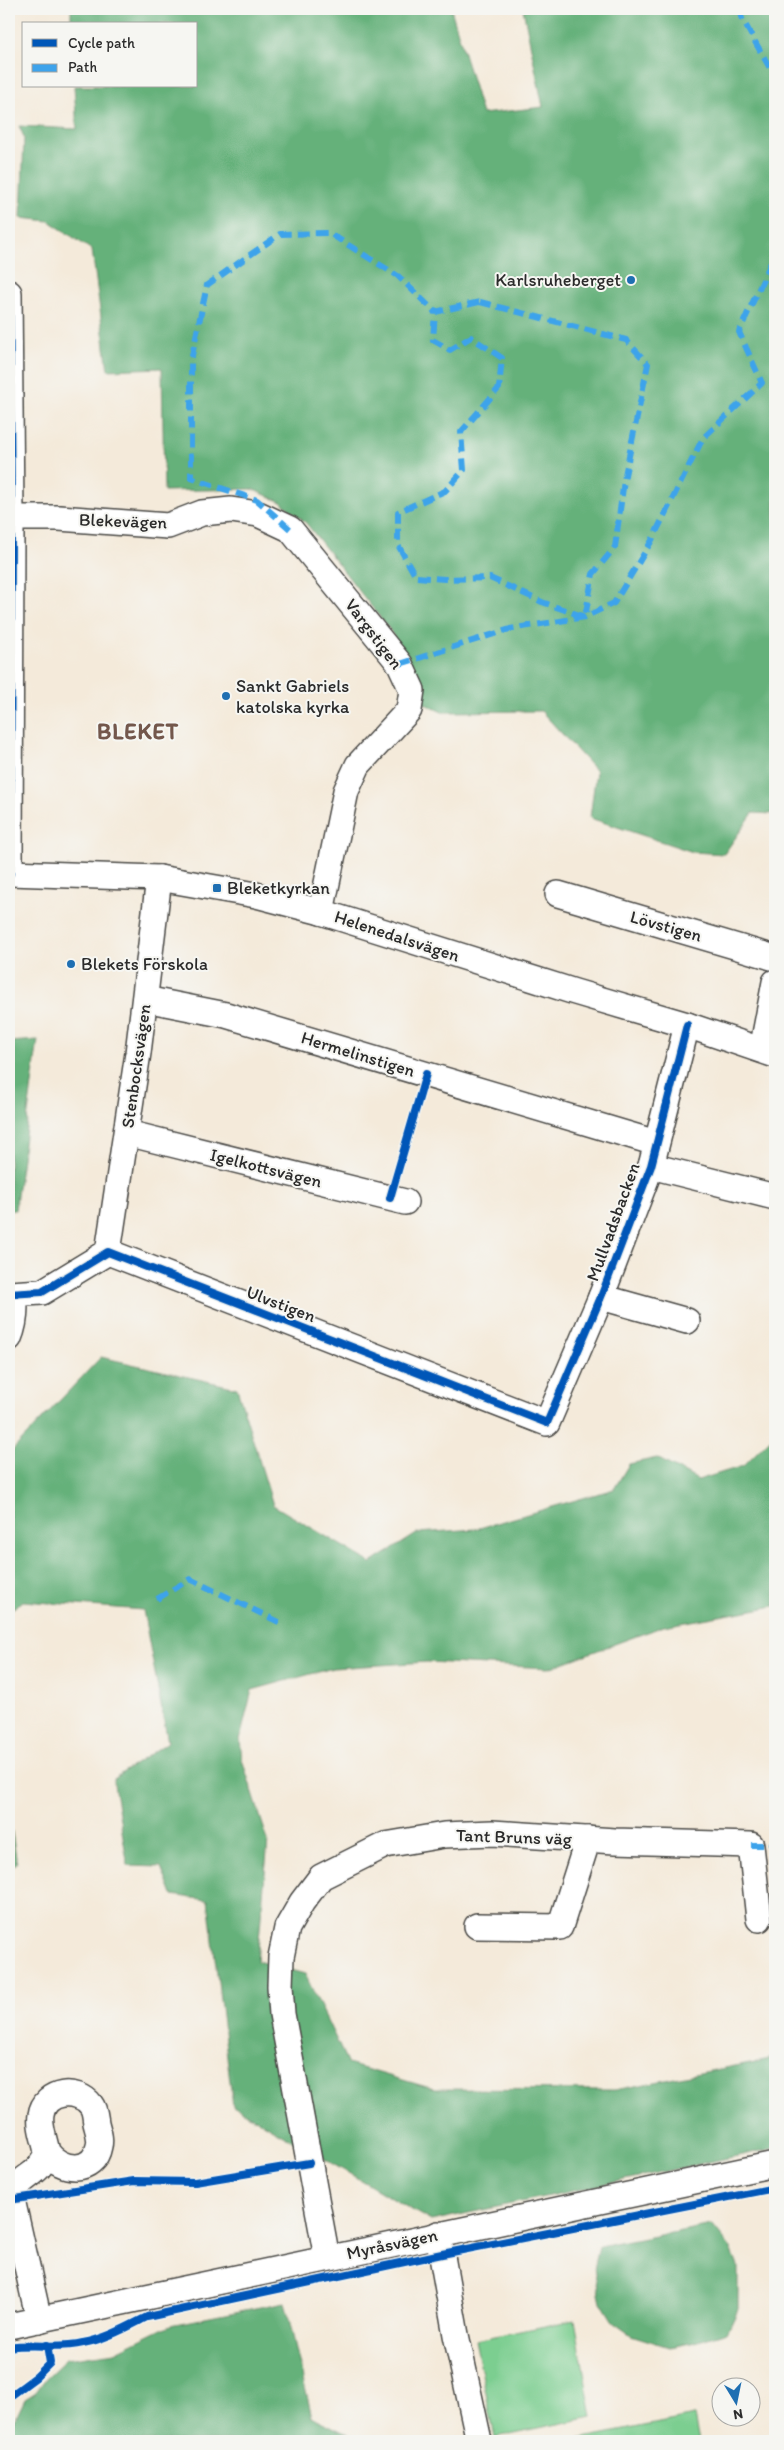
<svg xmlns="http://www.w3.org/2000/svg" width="784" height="2450" viewBox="0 0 784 2450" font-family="Itim,sans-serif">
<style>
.green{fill:#7cce90;stroke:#547c5e}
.forest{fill:#65b17a;stroke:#486e52}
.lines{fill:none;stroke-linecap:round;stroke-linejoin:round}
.minor-casing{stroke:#494845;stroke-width:28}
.minor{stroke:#fff;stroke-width:25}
.quiet{stroke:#3ea3eb;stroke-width:6;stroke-dasharray:12 6;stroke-linecap:butt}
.cycleway-casing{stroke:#f6f6f2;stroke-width:11}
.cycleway{stroke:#0057b8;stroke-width:8}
.poi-dot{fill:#1f6fb2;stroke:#f6f6f2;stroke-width:2}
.labels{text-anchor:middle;stroke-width:4;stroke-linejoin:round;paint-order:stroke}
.poi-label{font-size:18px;fill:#2b2b2b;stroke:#f6f6f2;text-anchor:start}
.street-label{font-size:18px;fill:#2b2b2b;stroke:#f6f6f2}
.district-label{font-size:22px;font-weight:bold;letter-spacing:1px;fill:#73574c;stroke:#f6f6f2}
</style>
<rect width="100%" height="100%" fill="#f6f6f2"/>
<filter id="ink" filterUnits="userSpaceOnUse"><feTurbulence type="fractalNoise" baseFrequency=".02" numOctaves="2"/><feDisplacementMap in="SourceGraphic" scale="10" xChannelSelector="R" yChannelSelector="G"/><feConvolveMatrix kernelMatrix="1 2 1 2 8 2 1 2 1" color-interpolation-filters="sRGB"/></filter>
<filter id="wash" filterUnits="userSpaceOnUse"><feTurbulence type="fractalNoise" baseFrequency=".0096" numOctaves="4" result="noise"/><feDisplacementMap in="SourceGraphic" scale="20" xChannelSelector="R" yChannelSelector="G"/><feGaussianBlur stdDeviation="1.12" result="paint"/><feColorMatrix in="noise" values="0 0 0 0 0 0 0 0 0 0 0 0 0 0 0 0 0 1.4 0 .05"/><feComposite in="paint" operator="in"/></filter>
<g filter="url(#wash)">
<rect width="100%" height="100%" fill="#f4eada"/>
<!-- green -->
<g class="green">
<path d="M575,2320L592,2417L495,2437L475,2340Z"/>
<path d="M694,2416L699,2441H569Z"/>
</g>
<!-- forest -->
<g class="forest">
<path d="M71,9H451L482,114L543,107L523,9H775V814L753,813L724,854L693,852L590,818L596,771L541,711L442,712L421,702L422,682L389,629L306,523L281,502L252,489L164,491L162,368L108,370L92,250L49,221L21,218L24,137L19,126L77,129L74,86H196V24H71Z"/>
<path d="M38,1040L15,1210H9V1042Z"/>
<path d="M101,1357L237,1388L273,1505L371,1563L418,1533L476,1529L614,1489L629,1464L657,1458L698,1480L743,1466L775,1434V1606L664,1626L549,1668L427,1662L333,1668L252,1690L240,1739L242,1759L268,1841L257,1961L305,1974L348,2064L434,2089L615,2090L775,2058V2148L431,2221L233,2106L208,1900L172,1895L161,1867L128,1866L113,1779L168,1742L143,1610L23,1601L9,1611V1454Z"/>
<path d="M9,1815L17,1863L9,1870Z"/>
<path d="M712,2225L730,2247L738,2266V2309L727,2332L692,2343L669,2347L631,2335L614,2323L601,2302L594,2269L599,2247Z"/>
<path d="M285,2302L312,2417L362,2441H17L12,2426L25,2399L36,2392L46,2378L66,2359L115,2352L170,2325Z"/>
</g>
</g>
<g filter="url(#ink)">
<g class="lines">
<!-- minor casing -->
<g class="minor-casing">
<g id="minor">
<path d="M9,293L11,518L10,873"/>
<path d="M9,518H59L168,526L202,513L231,510L258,514L290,529L400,664L412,690L409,710L358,765L346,791L321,912"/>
<path d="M9,873L159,878L256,895L321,912L575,992L687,1025L775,1055"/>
<path d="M558,894L775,958"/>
<path d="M145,999L226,1015L656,1143"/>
<path d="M762,1050L775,982"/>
<path d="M127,1133L405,1202"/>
<path d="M651,1166L775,1197"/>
<path d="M108,1252L138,1053L159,878"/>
<path d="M9,1294L42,1292L108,1252L547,1423L601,1297L651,1166L687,1025"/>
<path d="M601,1297L687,1321"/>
<path d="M9,1338C15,1324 16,1310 14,1295"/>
<path d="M477,1926L560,1927L588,1839"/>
<path d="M438,2234L456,2335L479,2441"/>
<path d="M327,2258L282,2014L280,1986L281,1957L287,1928L302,1902L321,1877L385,1845L444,1835L492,1833L615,1841L751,1845L759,1919"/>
<path d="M39,2320L11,2195C20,2175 41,2176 47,2152C61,2172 94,2174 99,2146C101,2139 98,2131 96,2123C95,2117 95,2110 91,2105C78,2087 44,2091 41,2115C39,2126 45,2141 47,2152"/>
<path d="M9,2326L775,2164"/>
</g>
</g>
<!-- minor -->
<use href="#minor" class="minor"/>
<!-- quiet -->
<g class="quiet">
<path d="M743,9L741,17L775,77"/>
<path d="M480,302L626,340L648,364L624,480L615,547L593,574L585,617L542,602L490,578L445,579L416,577L398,545V512L445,491L464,470L461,432L499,388L502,358L471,337L450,350L433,340L435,312Z"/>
<path d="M290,529L257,500L191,478V360L207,285L280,234L329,233L398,276L435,312"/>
<path d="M400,664L510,629L585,617L614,603L651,542L703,438L762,383L739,332L775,254"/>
<path d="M157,1599L190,1579L283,1624"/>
<path d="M751,1845H775"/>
</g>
<!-- cycleway casing -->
<g class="cycleway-casing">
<g id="cycleway">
<path d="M9,293L11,518L10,873"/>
<path d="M390,1198L426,1074"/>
<path d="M9,1294L42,1292L108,1252L547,1423L601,1297L651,1166L687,1025"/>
<path d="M9,2200L134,2181L195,2182L309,2163"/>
<path d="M9,2347C33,2343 59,2349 83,2343C106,2339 127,2327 147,2317L442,2254L775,2188"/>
<path d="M9,2397L36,2377L50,2363L47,2345"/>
</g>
</g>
<!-- cycleway -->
<use href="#cycleway" class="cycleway"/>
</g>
</g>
<!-- markers -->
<g class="poi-dot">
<circle cx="631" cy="280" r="5"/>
<circle cx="226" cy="696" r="5"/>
<rect x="212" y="883" width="10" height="10" rx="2.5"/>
<circle cx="71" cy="964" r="5"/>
</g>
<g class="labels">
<!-- poi labels -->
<g class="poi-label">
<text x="621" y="286" text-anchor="end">Karlsruheberget</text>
<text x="236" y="692">Sankt Gabriels<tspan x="236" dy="21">katolska kyrka</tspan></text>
<text x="227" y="894">Bleketkyrkan</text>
<text x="81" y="970">Blekets Förskola</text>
</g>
<!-- street labels -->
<g class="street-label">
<text transform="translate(123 521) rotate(2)" y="6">Blekevägen</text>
<text transform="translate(374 634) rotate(53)" y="6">Vargstigen</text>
<text transform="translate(666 926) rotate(16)" y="6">Lövstigen</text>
<text transform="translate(397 936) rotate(18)" y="6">Helenedalsvägen</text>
<text transform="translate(358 1054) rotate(17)" y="6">Hermelinstigen</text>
<text transform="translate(136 1066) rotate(-82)" y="6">Stenbocksvägen</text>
<text transform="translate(266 1168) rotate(14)" y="6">Igelkottsvägen</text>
<text transform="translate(613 1222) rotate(-70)" y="6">Mullvadsbacken</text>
<text transform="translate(281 1304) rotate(21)" y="6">Ulvstigen</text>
<text transform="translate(514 1837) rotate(2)" y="6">Tant Bruns väg</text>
<text transform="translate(392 2244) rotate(-12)" y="6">Myråsvägen</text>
</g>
<!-- district labels -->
<g class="district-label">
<text x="138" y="739">BLEKET</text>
</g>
</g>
<!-- margin -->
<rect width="784" height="2450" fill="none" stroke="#f6f6f2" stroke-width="30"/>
<!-- legend -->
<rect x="22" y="22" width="175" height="65" fill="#f6f6f2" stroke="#a5a5a2"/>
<rect x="32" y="39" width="25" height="8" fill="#0057b8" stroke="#a5a5a2"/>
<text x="68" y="48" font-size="15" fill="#2b2b2b">Cycle path</text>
<rect x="32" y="64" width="25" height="8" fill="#3ea3eb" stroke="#a5a5a2"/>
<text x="68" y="72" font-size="15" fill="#2b2b2b">Path</text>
<!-- north arrow -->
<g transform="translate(736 2402) rotate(170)"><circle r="24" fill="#f6f6f2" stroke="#a5a5a2"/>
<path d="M0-4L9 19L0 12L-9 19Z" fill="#1f6fb2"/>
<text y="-8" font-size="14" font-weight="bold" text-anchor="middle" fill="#2b2b2b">N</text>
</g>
</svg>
